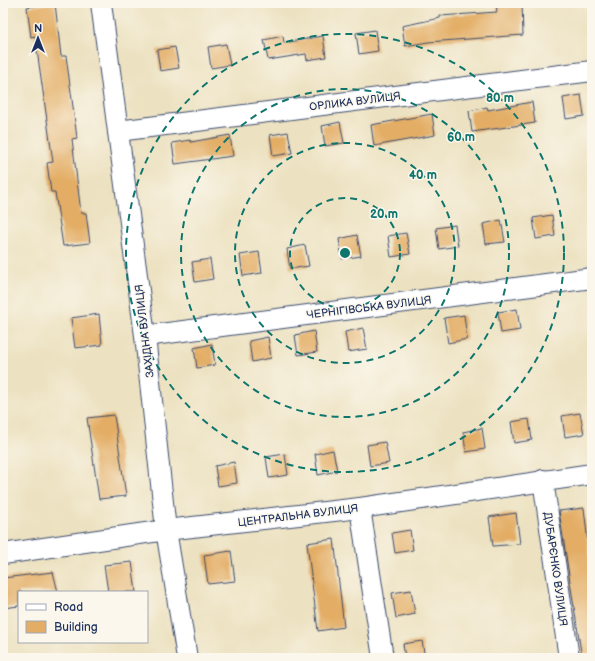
<svg xmlns="http://www.w3.org/2000/svg" width="595" height="661" viewBox="0 0 595 661" font-family="'Balsamiq Sans',sans-serif">
<style>
.building{fill:#e3ad65}
.lines{fill:none;stroke-linecap:round;stroke-linejoin:round}
.minor-casing{stroke:#3a4a6d;stroke-width:22}
.minor{stroke:#fff;stroke-width:20}
.ring{fill:none;stroke:#0f766e;stroke-width:2;stroke-dasharray:7 5}
.labels{text-anchor:middle;stroke-width:3;stroke-linejoin:round;paint-order:stroke}
.street-label{font-size:11px;fill:#1b2f5e;stroke:#fbf7ec}
.centre{fill:#0f766e;stroke:#fbf7ec;stroke-width:2}
.ring-label{font-size:12px;text-anchor:middle;font-weight:bold;fill:#0f766e;stroke:#fbf7ec;stroke-width:3;stroke-linejoin:round;paint-order:stroke}
</style>
<rect width="100%" height="100%" fill="#fbf7ec"/>
<filter id="ink" filterUnits="userSpaceOnUse"><feTurbulence type="fractalNoise" baseFrequency=".025" numOctaves="2"/><feDisplacementMap in="SourceGraphic" scale="8" xChannelSelector="R" yChannelSelector="G"/><feConvolveMatrix kernelMatrix="1 2 1 2 8 2 1 2 1" color-interpolation-filters="sRGB"/></filter>
<filter id="wash" filterUnits="userSpaceOnUse"><feTurbulence type="fractalNoise" baseFrequency=".012" numOctaves="4" result="noise"/><feDisplacementMap in="SourceGraphic" scale="16" xChannelSelector="R" yChannelSelector="G"/><feGaussianBlur stdDeviation="0.9" result="paint"/><feColorMatrix in="noise" values="0 0 0 0 0 0 0 0 0 0 0 0 0 0 0 0 0 1.4 0 .05"/><feComposite in="paint" operator="in"/></filter>
<g filter="url(#wash)">
<rect width="100%" height="100%" fill="#ece1c0"/>
<g id="blocks">
<!-- building -->
<g class="building">
<path d="M55,3L61,56H66L73,107L77,138L72,139L81,213H86L90,243L63,246L55,192H51L47,163L53,162L35,36L31,37L27,7Z"/>
<path d="M496,3H522L523,35L428,42L405,46L402,26L440,18V16L497,12Z"/>
<path d="M375,30L378,51L359,54L356,33Z"/>
<path d="M283,36L284,43L323,36L326,57L307,60L306,54L268,60L264,40Z"/>
<path d="M226,44L230,65L211,68L208,47Z"/>
<path d="M175,47L179,68L160,71L157,50Z"/>
<path d="M581,95L584,116L566,119L563,98Z"/>
<path d="M532,102L535,123L472,132L469,111L487,107L488,110Z"/>
<path d="M432,114L435,135L374,146L371,125Z"/>
<path d="M340,122L344,143L325,146L322,126Z"/>
<path d="M288,132L292,153L273,156L270,135Z"/>
<path d="M230,135L233,156L175,164L172,143L190,140L191,142Z"/>
<path d="M552,215L555,236L536,239L533,218Z"/>
<path d="M501,220L505,242L486,244L483,224Z"/>
<path d="M455,225L458,246L439,249L436,228Z"/>
<path d="M406,233L410,254L391,257L388,236Z"/>
<path d="M357,235L361,256L342,259L339,239Z"/>
<path d="M305,245L309,266L290,269L287,249Z"/>
<path d="M259,252L262,273L243,276L240,255Z"/>
<path d="M210,259L213,279L195,282L192,262Z"/>
<path d="M517,309L520,330L501,333L498,312Z"/>
<path d="M99,314L102,345L75,348L71,318Z"/>
<path d="M464,315L467,339L448,343L444,318Z"/>
<path d="M363,328L367,349L348,352L345,332Z"/>
<path d="M314,331L317,352L298,355L295,335Z"/>
<path d="M268,337L271,358L252,362L249,341Z"/>
<path d="M212,344L215,365L197,368L194,348Z"/>
<path d="M580,413L584,434L565,437L562,416Z"/>
<path d="M114,415L126,496L99,499L87,418Z"/>
<path d="M529,419L532,440L514,443L511,422Z"/>
<path d="M482,428L485,449L466,452L463,432Z"/>
<path d="M385,442L389,463L370,466L367,445Z"/>
<path d="M333,450L337,471L318,475L315,454Z"/>
<path d="M285,454L288,475L269,478L266,457Z"/>
<path d="M234,462L237,483L218,486L215,466Z"/>
<path d="M584,508L590,561H592V658H582L559,511Z"/>
<path d="M516,513L520,544L493,546L489,517Z"/>
<path d="M410,530L413,550L395,553L392,533Z"/>
<path d="M334,539L344,627L318,631L307,543Z"/>
<path d="M231,551L235,581L208,584L204,555Z"/>
<path d="M132,562L136,592H108L104,565Z"/>
<path d="M53,572L58,592H19V606L3,608V578Z"/>
<path d="M411,590L415,614L396,618L392,593Z"/>
<path d="M422,641L425,658H405L403,644Z"/>
</g>
</g>
</g>
<g filter="url(#ink)">
<use href="#blocks" fill-opacity="0" stroke="#3a4a6d" stroke-width="1"/>
<g class="lines">
<!-- minor casing -->
<g class="minor-casing">
<g id="minor">
<path d="M101,3L145,336L166,530L187,658"/>
<path d="M118,131L592,71"/>
<path d="M145,336L592,278"/>
<path d="M543,480L569,658"/>
<path d="M360,508L383,658"/>
<path d="M3,554L166,530L360,508L592,474"/>
</g>
</g>
<!-- minor -->
<use href="#minor" class="minor"/>
</g>
</g>
<!-- distance rings -->
<g class="ring">
<circle cx="345" cy="253" r="55"/>
<circle cx="345" cy="253" r="110"/>
<circle cx="345" cy="253" r="164"/>
<circle cx="345" cy="253" r="219"/>
</g>
<g class="labels">
<!-- street labels -->
<g class="street-label">
<text transform="translate(355 101) rotate(-7)" y="4">ОРЛИКА ВУЛИЦЯ</text>
<text transform="translate(369 307) rotate(-7)" y="4">ЧЕРНІГІВСЬКА ВУЛИЦЯ</text>
<text transform="translate(144 331) rotate(-97)" y="4">ЗАХІДНА ВУЛИЦЯ</text>
<text transform="translate(298 515) rotate(-7)" y="4">ЦЕНТРАЛЬНА ВУЛИЦЯ</text>
<text transform="translate(556 569) rotate(82)" y="4">ДУБАРЄНКО ВУЛИЦЯ</text>
</g>
</g>
<circle cx="345" cy="253" r="6" class="centre"/>
<g class="ring-label">
<text x="500" y="102">80 m</text>
<text x="461" y="141">60 m</text>
<text x="423" y="179">40 m</text>
<text x="384" y="218">20 m</text>
</g>
<!-- margin -->
<rect width="595" height="661" fill="none" stroke="#fbf7ec" stroke-width="16"/>
<!-- legend -->
<rect x="18" y="591" width="130" height="52" fill="#fbf7ec" stroke="#a1a7b3"/>
<rect x="26" y="604" width="20" height="6" fill="#ffffff" stroke="#a1a7b3"/>
<text x="54" y="611" font-size="12" fill="#1b2f5e">Road</text>
<rect x="26" y="621" width="20" height="12" fill="#e3ad65" stroke="#a1a7b3"/>
<text x="54" y="631" font-size="12" fill="#1b2f5e">Building</text>
<!-- north arrow -->
<g transform="translate(38 38)" stroke="#fbf7ec" stroke-width="3" paint-order="stroke">
<path d="M0-3L7 15L0 10L-7 15Z" fill="#1b2f5e"/>
<text y="-6" font-size="11" font-weight="bold" text-anchor="middle" fill="#1b2f5e">N</text>
</g>
</svg>
